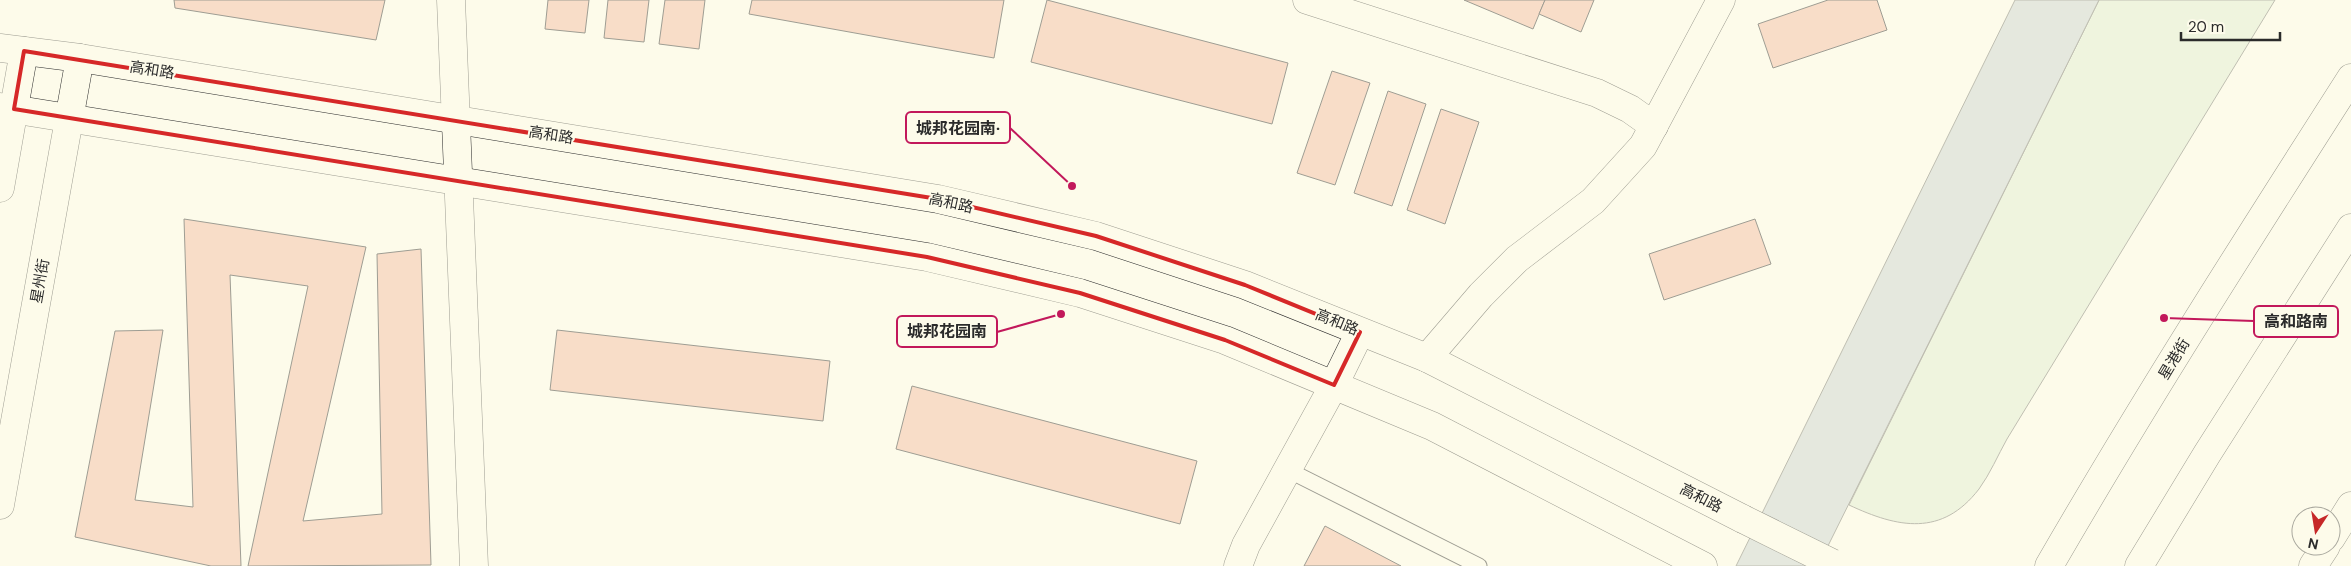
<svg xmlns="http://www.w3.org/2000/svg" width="2351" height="566" viewBox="0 0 2351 566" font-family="'DM Sans','Noto Sans SC',sans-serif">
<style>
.green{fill:#deebd1;stroke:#74746e}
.water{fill:#c7d0d0;stroke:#74746e}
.building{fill:#f2b8a0;stroke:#2b2b2b}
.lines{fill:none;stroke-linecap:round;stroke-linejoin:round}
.lane-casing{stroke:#2b2b2b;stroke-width:17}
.street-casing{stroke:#2b2b2b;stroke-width:29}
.secondary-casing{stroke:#2b2b2b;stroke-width:29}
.primary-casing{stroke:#2b2b2b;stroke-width:29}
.lane{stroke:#fdfbea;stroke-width:15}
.street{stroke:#fdfbea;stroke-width:28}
.secondary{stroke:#fdfbea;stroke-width:28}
.primary{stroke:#fdfbea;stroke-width:28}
.secondary-bridge-casing{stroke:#2b2b2b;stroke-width:29;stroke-linecap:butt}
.secondary-bridge{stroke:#fdfbea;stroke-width:28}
.marked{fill:none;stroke:#d62828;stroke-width:4;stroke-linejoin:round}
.labels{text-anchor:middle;stroke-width:4;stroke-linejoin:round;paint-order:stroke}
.street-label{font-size:15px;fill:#2b2b2b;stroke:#fdfbea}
.leader{fill:none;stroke:#c2185b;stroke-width:2}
.callout-dot{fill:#c2185b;stroke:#fdfbea;stroke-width:2}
.callout{fill:#fdfbea;stroke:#c2185b;stroke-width:2}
.callout-label{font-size:16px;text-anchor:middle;font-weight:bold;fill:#2b2b2b}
</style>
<rect width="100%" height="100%" fill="#fdfbea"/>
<!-- green -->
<path class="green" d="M2099,0H2275L2007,439C1998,455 1990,474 1979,489C1942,537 1898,528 1849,505Z"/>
<!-- water -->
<path class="water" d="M2015,0H2099L1818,566H1736Z"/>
<!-- building -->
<g class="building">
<path d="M174,0H385L376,40L175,8Z"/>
<path d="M548,0H589L585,33L545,29Z"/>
<path d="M608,0H649L644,42L604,38Z"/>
<path d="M665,0H705L699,49L659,44Z"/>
<path d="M752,0H1004L994,58L749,14Z"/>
<path d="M1047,0L1288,63L1272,124L1031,62Z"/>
<path d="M1464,0H1545L1533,29Z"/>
<path d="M1545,0H1594L1581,32L1539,14Z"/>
<path d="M1828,0H1877L1887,30L1773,68L1758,24Z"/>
<path d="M1332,71L1370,83L1335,185L1297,173Z"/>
<path d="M1388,91L1426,104L1392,206L1354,193Z"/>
<path d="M1441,109L1479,122L1445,224L1407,210Z"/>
<path d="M184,219L366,247L303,521L382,514L377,254L421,249L431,565L248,566L308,286L230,275L241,566H211L75,537L115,331L163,330L135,500L193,507Z"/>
<path d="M1755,219L1771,264L1664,300L1649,254Z"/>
<path d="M557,330L830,361L823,421L550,390Z"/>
<path d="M912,386L1197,461L1180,524L896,449Z"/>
<path d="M1325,526L1401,566H1304Z"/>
</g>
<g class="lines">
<!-- lane casing -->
<g class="lane-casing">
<path id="lane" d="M1288,470L1479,566"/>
</g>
<!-- street casing -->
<g class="street-casing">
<g id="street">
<path d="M451,0L474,566"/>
<path d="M1307,0L1597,93L1630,109L1654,126"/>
<path d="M1427,358L1481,295L1517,259L1593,201L1643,146L1721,0"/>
<path d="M2331,538L2351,506"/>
<path d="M1238,566L1246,545L1334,385L1360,332"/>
<path d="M2313,566L2326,546"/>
</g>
</g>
<!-- secondary casing -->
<g class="secondary-casing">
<g id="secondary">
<path d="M0,48L80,58L938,199L1096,236L1245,285L1427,358L1743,519"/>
<path d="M0,107L927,257L1080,293L1225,340L1432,426L1703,566"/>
<path d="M0,188L24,51"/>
<path d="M0,505L80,58"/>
</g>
</g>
<!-- primary casing -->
<g class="primary-casing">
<g id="primary">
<path d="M2049,566C2145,400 2248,239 2351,78"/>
<path d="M2139,566L2207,454L2351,228"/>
</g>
</g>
<!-- lane -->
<use href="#lane" class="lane"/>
<!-- street -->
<use href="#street" class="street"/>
<!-- secondary -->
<use href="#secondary" class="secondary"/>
<!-- primary -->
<use href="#primary" class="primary"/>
<!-- secondary-bridge casing -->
<g class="secondary-bridge-casing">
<path id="secondary-bridge" d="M1743,519L1832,563"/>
</g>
<!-- secondary-bridge -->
<use href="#secondary-bridge" class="secondary-bridge"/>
</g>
<!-- marked area -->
<path d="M0 0H2351V566H0ZM24,51L938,199L1096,236L1245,285L1360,332L1334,385L1225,340L1080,293L927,257L14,109Z" fill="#fdfbea" fill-opacity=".55" fill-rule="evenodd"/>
<path class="marked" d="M24,51L938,199L1096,236L1245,285L1360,332L1334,385L1225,340L1080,293L927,257L14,109Z"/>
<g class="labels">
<!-- street labels -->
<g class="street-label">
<text transform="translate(152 70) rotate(9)" y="5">高和路</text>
<text transform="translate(551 135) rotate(9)" y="5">高和路</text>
<text transform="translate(951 203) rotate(12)" y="5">高和路</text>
<text transform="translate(40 281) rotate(-80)" y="5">星州街</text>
<text transform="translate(1337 322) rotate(22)" y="5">高和路</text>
<text transform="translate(2174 359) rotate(-59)" y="5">星港街</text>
<text transform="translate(1701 498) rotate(27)" y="5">高和路</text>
</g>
</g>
<!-- callouts -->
<path class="leader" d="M1072 186L1010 128M2164 318L2254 321M1061 314L997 332"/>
<g class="callout-dot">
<circle cx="1072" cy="186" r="5"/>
<circle cx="2164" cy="318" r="5"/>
<circle cx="1061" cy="314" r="5"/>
</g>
<g class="callout">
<rect x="906" y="112" width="104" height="31" rx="5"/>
<rect x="2254" y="306" width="84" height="31" rx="5"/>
<rect x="897" y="316" width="100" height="31" rx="5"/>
</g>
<g class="callout-label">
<text x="958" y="134">城邦花园南·</text>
<text x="2296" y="327">高和路南</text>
<text x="947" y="337">城邦花园南</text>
</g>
<!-- north arrow -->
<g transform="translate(2316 531) rotate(192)"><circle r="24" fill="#fdfbea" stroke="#a9a89e"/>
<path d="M0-4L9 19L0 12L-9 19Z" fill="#c62828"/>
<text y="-8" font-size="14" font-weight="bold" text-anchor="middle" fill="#2b2b2b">N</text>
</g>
<!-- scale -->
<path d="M2181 32v8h99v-8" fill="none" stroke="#2b2b2b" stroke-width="2.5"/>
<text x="2188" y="32" font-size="15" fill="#2b2b2b" stroke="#fdfbea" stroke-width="4" paint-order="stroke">20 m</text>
</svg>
